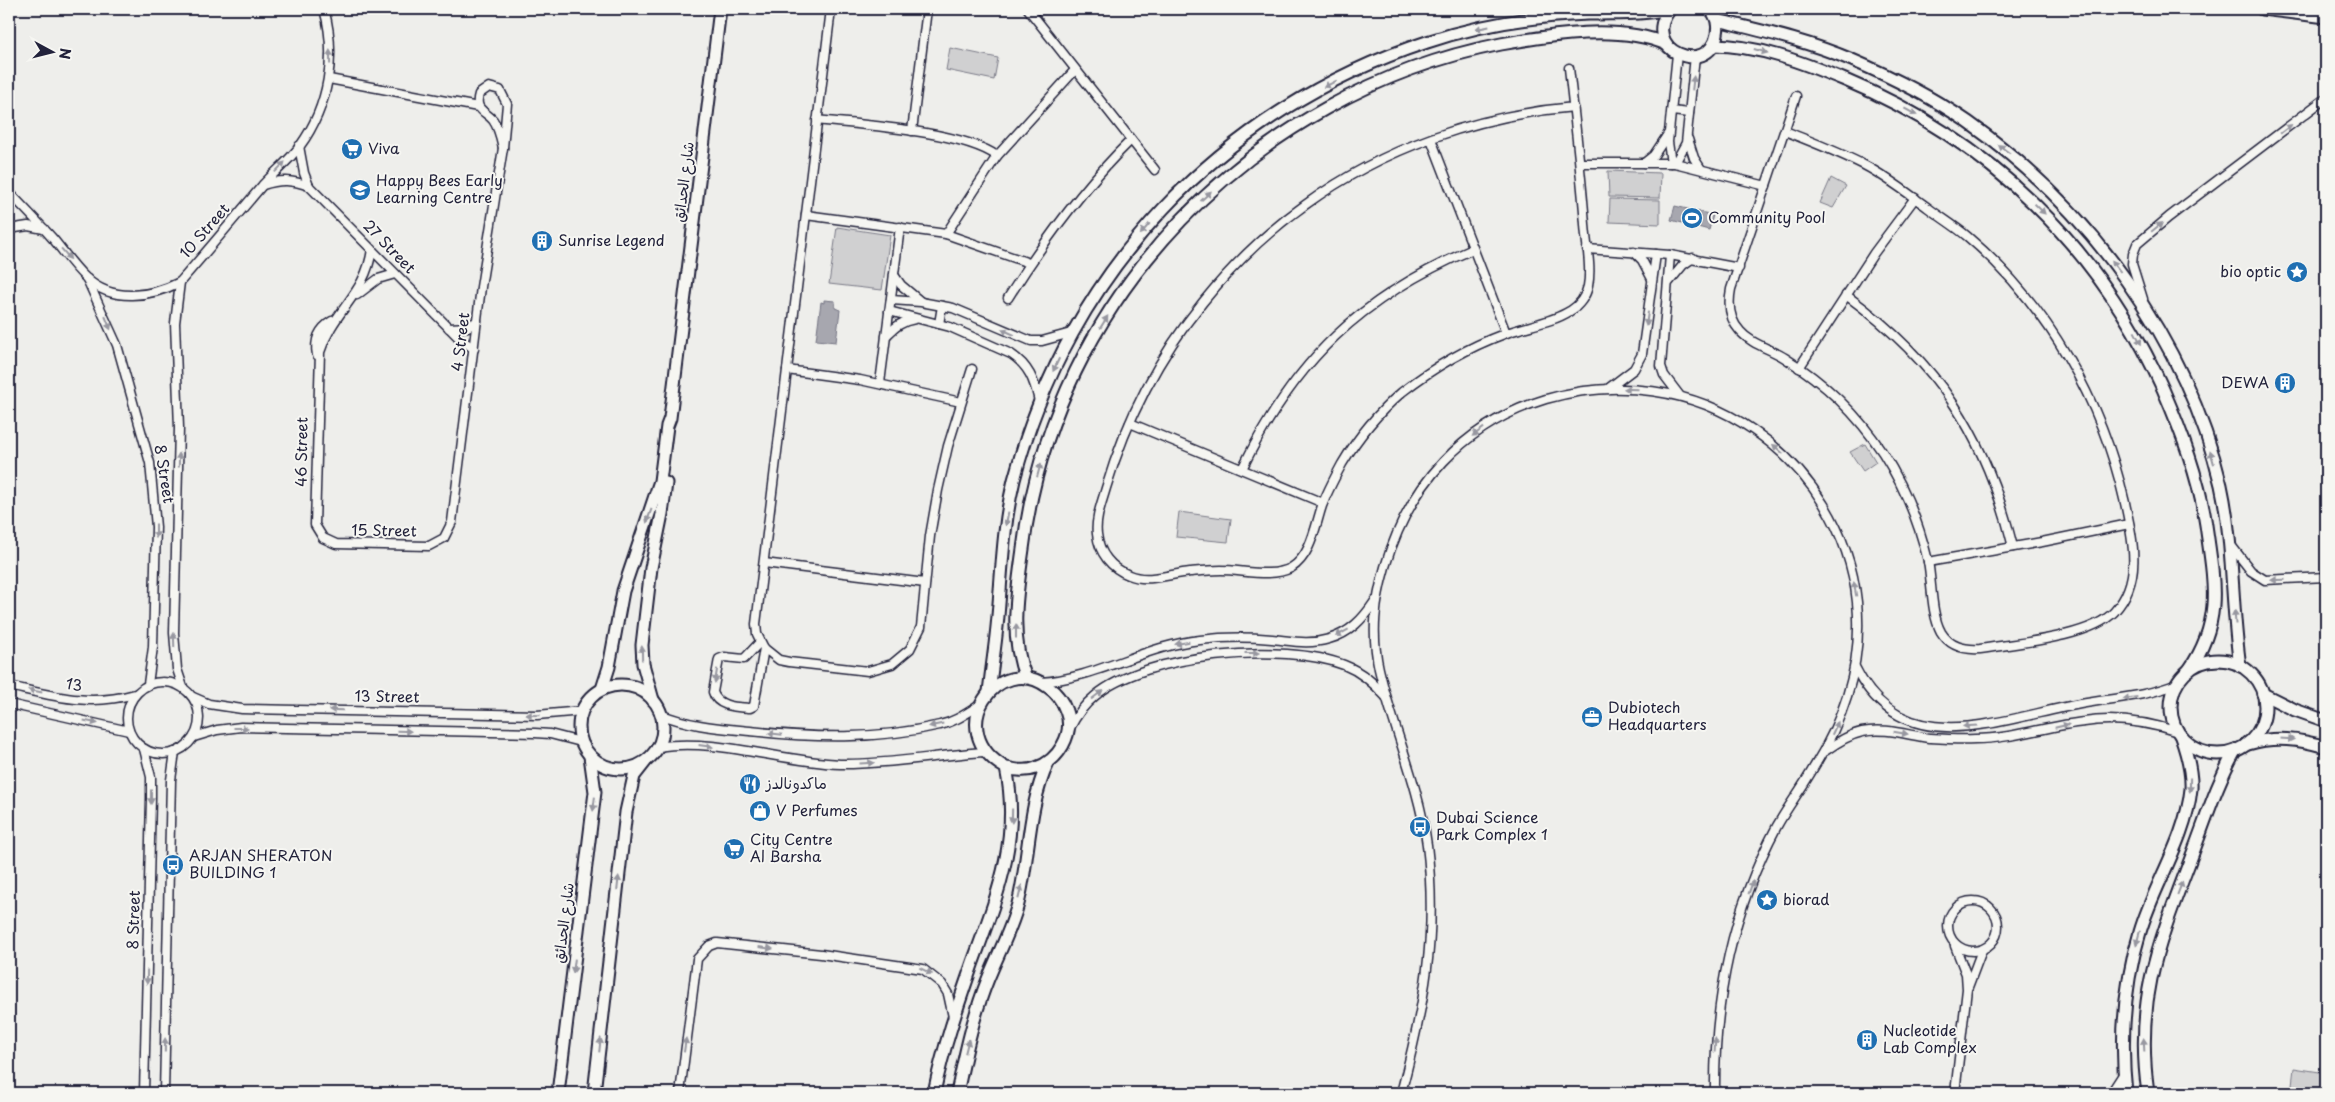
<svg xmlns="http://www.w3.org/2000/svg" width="2335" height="1102" viewBox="0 0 2335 1102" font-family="'Playpen Sans','Playpen Sans Arabic',sans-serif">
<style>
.green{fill:#d0d0d1;stroke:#797986}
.water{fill:#a7a7af;stroke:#727281}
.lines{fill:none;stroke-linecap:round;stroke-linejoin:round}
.street-casing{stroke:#22223b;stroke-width:11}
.secondary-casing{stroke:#22223b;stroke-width:15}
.street{stroke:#f6f6f2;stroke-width:8}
.secondary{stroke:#f6f6f2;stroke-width:11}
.oneway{fill:#9797a0}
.labels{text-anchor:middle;stroke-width:4;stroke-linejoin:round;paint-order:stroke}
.poi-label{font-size:15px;fill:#22223b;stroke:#f6f6f2;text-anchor:start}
.street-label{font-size:15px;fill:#22223b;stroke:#f6f6f2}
</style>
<rect width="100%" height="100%" fill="#eeeeeb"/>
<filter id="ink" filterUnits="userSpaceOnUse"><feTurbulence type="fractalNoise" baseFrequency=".02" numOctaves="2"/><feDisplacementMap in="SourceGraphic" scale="10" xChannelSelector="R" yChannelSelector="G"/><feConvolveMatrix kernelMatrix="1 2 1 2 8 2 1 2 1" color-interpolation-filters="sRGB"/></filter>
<g filter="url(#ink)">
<!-- green -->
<g class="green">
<path d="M950,48L998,58L994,80L946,70Z"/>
<path d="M1608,171L1661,173L1660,198L1609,197Z"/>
<path d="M1831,178L1846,186L1833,208L1820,203Z"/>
<path d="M1610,199L1660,200V224L1609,222Z"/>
<path d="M837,227L890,235L882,290L829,284Z"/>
<path d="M1865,444L1876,462L1863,471L1850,452Z"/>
<path d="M1179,512L1231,519L1228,542L1176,537Z"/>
<path d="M2294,1068L2326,1073V1093H2291Z"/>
</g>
<!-- water -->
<g class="water">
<path d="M1675,206L1713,215L1709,230L1671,220Z"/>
<path d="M824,300L835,301V308L840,310L836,342L816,340L821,302L824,303Z"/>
</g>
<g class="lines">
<!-- street casing -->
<g class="street-casing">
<g id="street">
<path d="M831,9L756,624L757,634L764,648L779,660L789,662L868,671L892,664L910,649L921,627L930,536L938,490L948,446L972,369"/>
<path d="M1028,9L1155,170"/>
<path d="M1569,68C1575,120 1581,172 1585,224C1586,244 1592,267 1588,286C1586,296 1579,306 1570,311C1551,323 1525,326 1504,334C1466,348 1434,367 1402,392C1379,412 1358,437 1342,464C1335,477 1327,492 1322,506C1315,527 1311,556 1291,568C1272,578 1243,570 1221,570C1211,570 1201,571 1190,572C1170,574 1148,583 1129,575C1111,568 1099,553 1097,534C1095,519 1102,502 1106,488C1126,421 1159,356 1203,302C1232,266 1267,232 1305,205C1383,148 1478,115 1574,107"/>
<path d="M329,79L478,107"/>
<path d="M489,87L500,90L507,104L503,148C501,139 499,128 493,120C485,111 474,110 479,94Z"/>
<path d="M1672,111L1689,113"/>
<path d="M817,120C863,125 962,131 997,156"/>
<path d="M912,131L927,9"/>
<path d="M1785,131C1812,142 1839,152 1864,165C1887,177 1906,192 1927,207C1940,217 1955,226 1968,237C2048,305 2102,401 2125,503C2133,540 2143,581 2114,612C2089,638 2016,643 1980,649C1964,650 1950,647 1941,632C1931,614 1932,582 1928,561C1919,523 1904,486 1883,453C1858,415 1824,382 1785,358C1771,349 1751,344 1740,331C1729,319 1728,304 1731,289L1796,96"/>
<path d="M1431,139L1506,333"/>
<path d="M1688,139L1694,158L1701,169"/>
<path d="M299,146L304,173L309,186L458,337L474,349"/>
<path d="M1580,163H1675L1766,186"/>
<path d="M1644,163L1654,155L1668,134"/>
<path d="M1671,163L1668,142L1677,54"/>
<path d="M1675,163L1686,143L1695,56"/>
<path d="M263,185C281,179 292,180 309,186"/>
<path d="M9,192C24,208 39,223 54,240C64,252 74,267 86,278C112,303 151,297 180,282C207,251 234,219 261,187C273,173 289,161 300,146C329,106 337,55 324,9"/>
<path d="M806,215L946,234L1029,263"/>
<path d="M9,229L28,226L44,229"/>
<path d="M946,234L997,156L1075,70"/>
<path d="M372,249C366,295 333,310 320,352L315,525L323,538L336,544L429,546L444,538L452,522L481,287L503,148"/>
<path d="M1587,249L1670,255L1739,268"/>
<path d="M1634,252L1642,260L1652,279"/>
<path d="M1670,255L1661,366L1664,375L1680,396"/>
<path d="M894,275L901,285L920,301"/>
<path d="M87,279L117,345L150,463L156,527L153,647L148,684"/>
<path d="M180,282L175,323L179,428L174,633L177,669L183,687"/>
<path d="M1669,282L1683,265L1693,258"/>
<path d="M357,295L378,279L395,274"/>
<path d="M1846,295C1939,363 1986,436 2013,547"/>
<path d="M1008,298C1044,241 1083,187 1131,140"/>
<path d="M2143,299L2132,264L2133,254L2137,244L2169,217L2326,98"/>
<path d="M891,300L921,302L953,308L1031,341H1042L1071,333"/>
<path d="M889,311L950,327L1011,354C1029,366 1034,380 1039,401"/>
<path d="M939,324L942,306"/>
<path d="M449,328L468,327L477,321"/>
<path d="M886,336C895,327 902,321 915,319"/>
<path d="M317,355C314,340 319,329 332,321"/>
<path d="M1799,368L1874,253L1915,198"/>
<path d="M787,370L860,380L961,402"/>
<path d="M880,383L900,227"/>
<path d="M1609,388L1634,369L1642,354L1656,254"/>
<path d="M1130,423L1323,503"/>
<path d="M1242,469C1295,360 1361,297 1473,249"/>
<path d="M2230,544L2251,571L2265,580L2326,577"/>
<path d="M1928,562L2042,542L2129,524"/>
<path d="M764,563L925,583"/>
<path d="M760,642L744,659L724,657L719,659L713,692C717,707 737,707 750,708L754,706L764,648"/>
<path d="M1855,667C1902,763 1999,719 2080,704C2113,698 2145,697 2177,684"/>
<circle cx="163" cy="718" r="36"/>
<path d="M1041,682C1097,678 1144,646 1200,640C1224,637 1248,637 1272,639C1292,641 1309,645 1329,639C1350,633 1363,619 1375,601"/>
<path d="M9,686C54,696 89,707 135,694"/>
<path d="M193,697L209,704L242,709L537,715L582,711"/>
<path d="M9,704L129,731"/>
<path d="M660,714C689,726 719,728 750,731C813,738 877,740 940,725C955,722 967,713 980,705"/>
<path d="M1070,728C1076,716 1084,705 1095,696C1146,653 1284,642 1344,665C1362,672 1374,683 1386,697"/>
<path d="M194,737L217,730L241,727L535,733L550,734L581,742"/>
<path d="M658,747C714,737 782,762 840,764C888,765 937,755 985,752"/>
<path d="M144,749L151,777V798L144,1093"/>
<path d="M1825,751C1836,743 1848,735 1862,732C1884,727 1907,735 1929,738C1945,739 1960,740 1975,739C2012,739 2047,726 2084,722C2116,717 2147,722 2178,732"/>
<circle cx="1973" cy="926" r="25"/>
<path d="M1968,987L1982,950"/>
<path d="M164,1093L171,780L175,752"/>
<path d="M680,1093L697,959L709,946L717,943L821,954L923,969L942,984L948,994L953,1017"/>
<path d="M1401,1093C1424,1007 1438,935 1427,845C1419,784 1393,729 1379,669C1371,633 1375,602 1385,567C1409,485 1463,424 1546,399C1615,379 1693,388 1753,430C1810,469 1850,532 1857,602C1863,661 1845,717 1814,767C1803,787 1788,806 1777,826C1732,911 1714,998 1715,1093"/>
<path d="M1955,1093L1967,989L1966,974L1955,946"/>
<path d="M2111,1093L2124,1073"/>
</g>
</g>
<!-- secondary casing -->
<g class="secondary-casing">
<g id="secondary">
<path d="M1670,9C1638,50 1709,79 1717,34C1719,24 1716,15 1710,9"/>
<path d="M2262,9L2326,17"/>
<path d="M1717,20C1762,31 1808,41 1852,60C1892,77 1932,97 1968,122C2089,208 2186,339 2221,485C2234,544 2231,606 2240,666"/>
<path d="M1713,45C1758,45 1804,63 1845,80C1989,140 2099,247 2163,389C2182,433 2199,478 2206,525C2214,582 2223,621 2189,670"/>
<circle cx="2218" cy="707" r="47"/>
<path d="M1026,678C1009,637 1017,592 1023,549C1053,298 1255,92 1501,44C1551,35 1619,24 1666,44"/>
<circle cx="621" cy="727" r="42"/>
<path d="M602,689L609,667L623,591L660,481L667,426L670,418L720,9"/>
<path d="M989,692C992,666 996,641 998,616C1002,570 1003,525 1014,480C1068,272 1222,109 1427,42C1478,25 1533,16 1588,14C1615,13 1642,15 1669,9"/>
<path d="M2263,694L2295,710L2326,721"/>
<path d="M653,700L643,664L642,645L651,568L662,514L666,483"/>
<path d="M2248,744C2275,736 2299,739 2326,747"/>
<path d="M558,1093L595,792L590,756"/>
<path d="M594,1093L626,812L634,776L645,762"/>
<path d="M934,1093C943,1048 958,1005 973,962C997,896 1021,839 1006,768C940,731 999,650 1048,687C1057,693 1062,700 1066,711C1075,734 1058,761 1036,768C1026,772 1016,770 1006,768"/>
<path d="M957,1093C965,1055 973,1016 988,979C998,954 1011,930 1018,904C1030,856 1027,808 1048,763"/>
<path d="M2126,1093C2120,1038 2124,985 2140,932C2154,884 2186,839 2191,789C2192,771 2187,754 2181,737"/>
<path d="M2148,1093C2134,996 2161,938 2194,850C2207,816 2217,783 2235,751"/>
</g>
</g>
<!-- street -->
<use href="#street" class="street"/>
<!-- secondary -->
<use href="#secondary" class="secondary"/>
</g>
<!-- one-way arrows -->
<defs><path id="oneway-solid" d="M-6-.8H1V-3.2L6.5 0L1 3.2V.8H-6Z" transform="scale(1.25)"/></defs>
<g class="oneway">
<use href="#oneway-solid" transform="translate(1482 28) rotate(169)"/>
<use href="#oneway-solid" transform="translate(1761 51) rotate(16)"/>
<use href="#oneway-solid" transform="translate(330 57) rotate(-91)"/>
<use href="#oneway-solid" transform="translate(1693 83) rotate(-84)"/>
<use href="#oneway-solid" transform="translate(1330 84) rotate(153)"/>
<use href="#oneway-solid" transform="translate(1911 112) rotate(28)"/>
<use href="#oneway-solid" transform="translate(2286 129) rotate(-38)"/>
<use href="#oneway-solid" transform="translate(2004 149) rotate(-143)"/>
<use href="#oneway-solid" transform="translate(280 167) rotate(-46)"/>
<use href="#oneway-solid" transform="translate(1206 196) rotate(-43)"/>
<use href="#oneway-solid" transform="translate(2040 209) rotate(44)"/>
<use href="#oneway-solid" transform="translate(2157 227) rotate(-39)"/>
<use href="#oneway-solid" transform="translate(1145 229) rotate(130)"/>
<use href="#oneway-solid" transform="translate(66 254) rotate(49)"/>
<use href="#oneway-solid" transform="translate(2116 266) rotate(-127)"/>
<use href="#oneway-solid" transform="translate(1647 319) rotate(98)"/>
<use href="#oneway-solid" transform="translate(1104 322) rotate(-58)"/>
<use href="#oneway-solid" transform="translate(108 323) rotate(68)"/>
<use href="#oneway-solid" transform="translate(1008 332) rotate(-155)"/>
<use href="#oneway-solid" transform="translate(2138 338) rotate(62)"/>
<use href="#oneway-solid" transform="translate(1056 365) rotate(115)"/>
<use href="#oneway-solid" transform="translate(1631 389) rotate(-178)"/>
<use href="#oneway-solid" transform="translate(1478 432) rotate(144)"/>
<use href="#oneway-solid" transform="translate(1778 449) rotate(-139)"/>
<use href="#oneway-solid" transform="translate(2212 457) rotate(-106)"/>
<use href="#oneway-solid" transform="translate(179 460) rotate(-89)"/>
<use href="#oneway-solid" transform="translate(1039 470) rotate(-75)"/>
<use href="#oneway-solid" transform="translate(649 516) rotate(110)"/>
<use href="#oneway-solid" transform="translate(1007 519) rotate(101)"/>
<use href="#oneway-solid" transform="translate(156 531) rotate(90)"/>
<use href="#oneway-solid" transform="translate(2278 580) rotate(178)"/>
<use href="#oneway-solid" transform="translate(1855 589) rotate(-100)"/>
<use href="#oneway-solid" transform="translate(2235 617) rotate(-94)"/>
<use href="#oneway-solid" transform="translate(1016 631) rotate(-90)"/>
<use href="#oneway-solid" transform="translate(1342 633) rotate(152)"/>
<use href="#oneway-solid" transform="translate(174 640) rotate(-92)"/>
<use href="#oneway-solid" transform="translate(1182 643) rotate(170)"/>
<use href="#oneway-solid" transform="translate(642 653) rotate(-91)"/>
<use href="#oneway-solid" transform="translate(1252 653)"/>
<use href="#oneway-solid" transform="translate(716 676) rotate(99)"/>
<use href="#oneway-solid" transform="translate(35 691) rotate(-168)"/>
<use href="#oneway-solid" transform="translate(1097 695) rotate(-37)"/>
<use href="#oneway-solid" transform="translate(2130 698) rotate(172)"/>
<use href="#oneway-solid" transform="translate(336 710) rotate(-179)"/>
<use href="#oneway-solid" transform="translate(533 715) rotate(-179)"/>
<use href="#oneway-solid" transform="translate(91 722) rotate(12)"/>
<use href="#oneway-solid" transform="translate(936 725) rotate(168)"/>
<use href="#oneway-solid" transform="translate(1970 726) rotate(176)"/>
<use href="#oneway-solid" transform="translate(2062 726) rotate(-13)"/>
<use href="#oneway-solid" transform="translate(241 728)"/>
<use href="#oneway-solid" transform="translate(1835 728) rotate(-65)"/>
<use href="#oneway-solid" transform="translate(404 731) rotate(1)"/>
<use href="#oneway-solid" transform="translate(1901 733) rotate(9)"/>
<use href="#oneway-solid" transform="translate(775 734) rotate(-174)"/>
<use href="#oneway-solid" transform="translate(2287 739) rotate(4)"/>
<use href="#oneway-solid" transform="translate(706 746) rotate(8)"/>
<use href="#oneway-solid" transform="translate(867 763) rotate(-3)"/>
<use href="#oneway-solid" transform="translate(2190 785) rotate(91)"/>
<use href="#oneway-solid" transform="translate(151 797) rotate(90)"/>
<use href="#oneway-solid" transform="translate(594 804) rotate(97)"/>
<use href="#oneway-solid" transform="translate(1012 816) rotate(91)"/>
<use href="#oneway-solid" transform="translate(618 883) rotate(-84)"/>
<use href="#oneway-solid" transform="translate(1751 887) rotate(-70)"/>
<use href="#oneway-solid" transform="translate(2180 888) rotate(-69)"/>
<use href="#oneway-solid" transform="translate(1020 892) rotate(-77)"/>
<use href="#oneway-solid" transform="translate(2138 938) rotate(105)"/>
<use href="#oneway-solid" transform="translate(766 948) rotate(7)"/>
<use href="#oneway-solid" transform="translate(574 966) rotate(97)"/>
<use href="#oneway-solid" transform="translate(926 971) rotate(26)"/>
<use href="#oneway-solid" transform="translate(147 977) rotate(91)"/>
<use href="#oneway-solid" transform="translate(165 1045) rotate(-89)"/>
<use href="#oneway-solid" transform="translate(600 1045) rotate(-84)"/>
<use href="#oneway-solid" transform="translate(685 1045) rotate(-82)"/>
<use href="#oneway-solid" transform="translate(1715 1045) rotate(-87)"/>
<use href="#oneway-solid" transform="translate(2144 1045) rotate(-93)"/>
<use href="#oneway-solid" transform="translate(967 1046) rotate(-76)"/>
</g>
</g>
<!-- icons -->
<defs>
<g id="supermarket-disc" transform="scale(1.125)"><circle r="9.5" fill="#1f6fb2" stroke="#f6f6f2"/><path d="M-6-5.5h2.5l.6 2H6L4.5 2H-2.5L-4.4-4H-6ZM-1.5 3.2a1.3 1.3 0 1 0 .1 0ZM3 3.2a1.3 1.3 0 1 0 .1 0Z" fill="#fff"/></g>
<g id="school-disc" transform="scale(1.125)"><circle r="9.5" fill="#1f6fb2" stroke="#f6f6f2"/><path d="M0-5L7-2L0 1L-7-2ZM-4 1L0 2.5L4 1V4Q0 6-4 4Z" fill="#fff"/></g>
<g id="stadium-disc" transform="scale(1.125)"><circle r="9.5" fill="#1f6fb2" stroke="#f6f6f2"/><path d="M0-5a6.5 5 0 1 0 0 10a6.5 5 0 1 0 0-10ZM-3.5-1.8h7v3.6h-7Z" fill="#fff"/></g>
<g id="building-disc" transform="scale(1.125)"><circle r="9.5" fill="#1f6fb2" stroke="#f6f6f2"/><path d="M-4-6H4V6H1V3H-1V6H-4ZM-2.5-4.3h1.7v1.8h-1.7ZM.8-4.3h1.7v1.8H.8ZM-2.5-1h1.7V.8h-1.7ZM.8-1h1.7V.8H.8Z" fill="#fff"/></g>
<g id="sight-disc" transform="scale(1.125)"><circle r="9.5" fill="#1f6fb2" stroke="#f6f6f2"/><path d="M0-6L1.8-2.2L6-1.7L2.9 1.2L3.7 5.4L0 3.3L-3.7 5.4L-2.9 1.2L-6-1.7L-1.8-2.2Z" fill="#fff"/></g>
<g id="office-disc" transform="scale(1.125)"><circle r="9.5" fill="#1f6fb2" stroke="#f6f6f2"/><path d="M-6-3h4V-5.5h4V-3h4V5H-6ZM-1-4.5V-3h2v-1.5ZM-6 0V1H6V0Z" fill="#fff"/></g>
<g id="restaurant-disc" transform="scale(1.125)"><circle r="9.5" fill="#1f6fb2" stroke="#f6f6f2"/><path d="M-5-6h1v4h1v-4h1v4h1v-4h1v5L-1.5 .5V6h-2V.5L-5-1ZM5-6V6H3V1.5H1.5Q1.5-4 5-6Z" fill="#fff"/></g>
<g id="shop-disc" transform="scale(1.125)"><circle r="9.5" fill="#1f6fb2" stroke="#f6f6f2"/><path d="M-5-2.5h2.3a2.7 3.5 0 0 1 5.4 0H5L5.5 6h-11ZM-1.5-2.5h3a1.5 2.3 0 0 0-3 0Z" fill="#fff"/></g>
<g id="bus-disc" transform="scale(1.125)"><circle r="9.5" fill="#1f6fb2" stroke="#f6f6f2"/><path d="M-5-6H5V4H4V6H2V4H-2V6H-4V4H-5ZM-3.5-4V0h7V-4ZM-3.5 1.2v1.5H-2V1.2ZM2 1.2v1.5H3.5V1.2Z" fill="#fff"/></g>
</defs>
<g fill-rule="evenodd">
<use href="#supermarket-disc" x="352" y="149"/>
<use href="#school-disc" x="360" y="190"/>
<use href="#stadium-disc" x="1692" y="218"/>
<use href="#building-disc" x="542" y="241"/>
<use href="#sight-disc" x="2297" y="272"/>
<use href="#building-disc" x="2285" y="383"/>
<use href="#office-disc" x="1592" y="717"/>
<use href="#restaurant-disc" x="750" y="784"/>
<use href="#shop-disc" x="760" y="811"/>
<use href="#bus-disc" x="1420" y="827"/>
<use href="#supermarket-disc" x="734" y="849"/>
<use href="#bus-disc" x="173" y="865"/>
<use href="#sight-disc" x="1767" y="900"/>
<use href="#building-disc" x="1867" y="1040"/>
</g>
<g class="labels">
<!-- poi labels -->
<g class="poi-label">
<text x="368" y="154">Viva</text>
<text x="376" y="186">Happy Bees Early<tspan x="376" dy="17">Learning Centre</tspan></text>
<text x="1708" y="223">Community Pool</text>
<text x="558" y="246">Sunrise Legend</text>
<text x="2281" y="277" text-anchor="end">bio optic</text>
<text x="2269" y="388" text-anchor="end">DEWA</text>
<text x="1608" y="713">Dubiotech<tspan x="1608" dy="17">Headquarters</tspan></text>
<text x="766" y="789">ماكدونالدز</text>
<text x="776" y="816">V Perfumes</text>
<text x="1436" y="823">Dubai Science<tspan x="1436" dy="17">Park Complex 1</tspan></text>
<text x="750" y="845">City Centre<tspan x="750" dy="17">Al Barsha</tspan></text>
<text x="189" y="861">ARJAN SHERATON<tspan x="189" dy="17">BUILDING 1</tspan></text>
<text x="1783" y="905">biorad</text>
<text x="1883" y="1036">Nucleotide<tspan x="1883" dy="17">Lab Complex</tspan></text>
</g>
<!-- street labels -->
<g class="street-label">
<text transform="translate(684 182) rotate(-83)" y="5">شارع الحدائق</text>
<text transform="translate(205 231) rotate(-49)" y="5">10 Street</text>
<text transform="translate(389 247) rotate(46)" y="5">27 Street</text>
<text transform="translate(461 342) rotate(-83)" y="5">4 Street</text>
<text transform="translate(302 452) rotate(-89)" y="5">46 Street</text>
<text transform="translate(164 474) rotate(81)" y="5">8 Street</text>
<text transform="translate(384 531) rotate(1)" y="5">15 Street</text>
<text transform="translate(74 685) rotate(10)" y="5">13</text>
<text transform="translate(387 697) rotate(1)" y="5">13 Street</text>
<text transform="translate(134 920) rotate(-88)" y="5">8 Street</text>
<text transform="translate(564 923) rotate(-83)" y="5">شارع الحدائق</text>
</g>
</g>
<!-- margin -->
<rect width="2335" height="1102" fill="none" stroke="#f6f6f2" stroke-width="30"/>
<rect x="15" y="15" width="2305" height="1072" fill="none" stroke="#22223b" stroke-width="2" filter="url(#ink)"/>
<!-- north arrow -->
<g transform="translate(52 52) rotate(97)" stroke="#f6f6f2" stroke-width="4" paint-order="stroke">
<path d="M0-4L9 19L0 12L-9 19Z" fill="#22223b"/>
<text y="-8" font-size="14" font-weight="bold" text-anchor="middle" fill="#22223b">N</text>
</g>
</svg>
